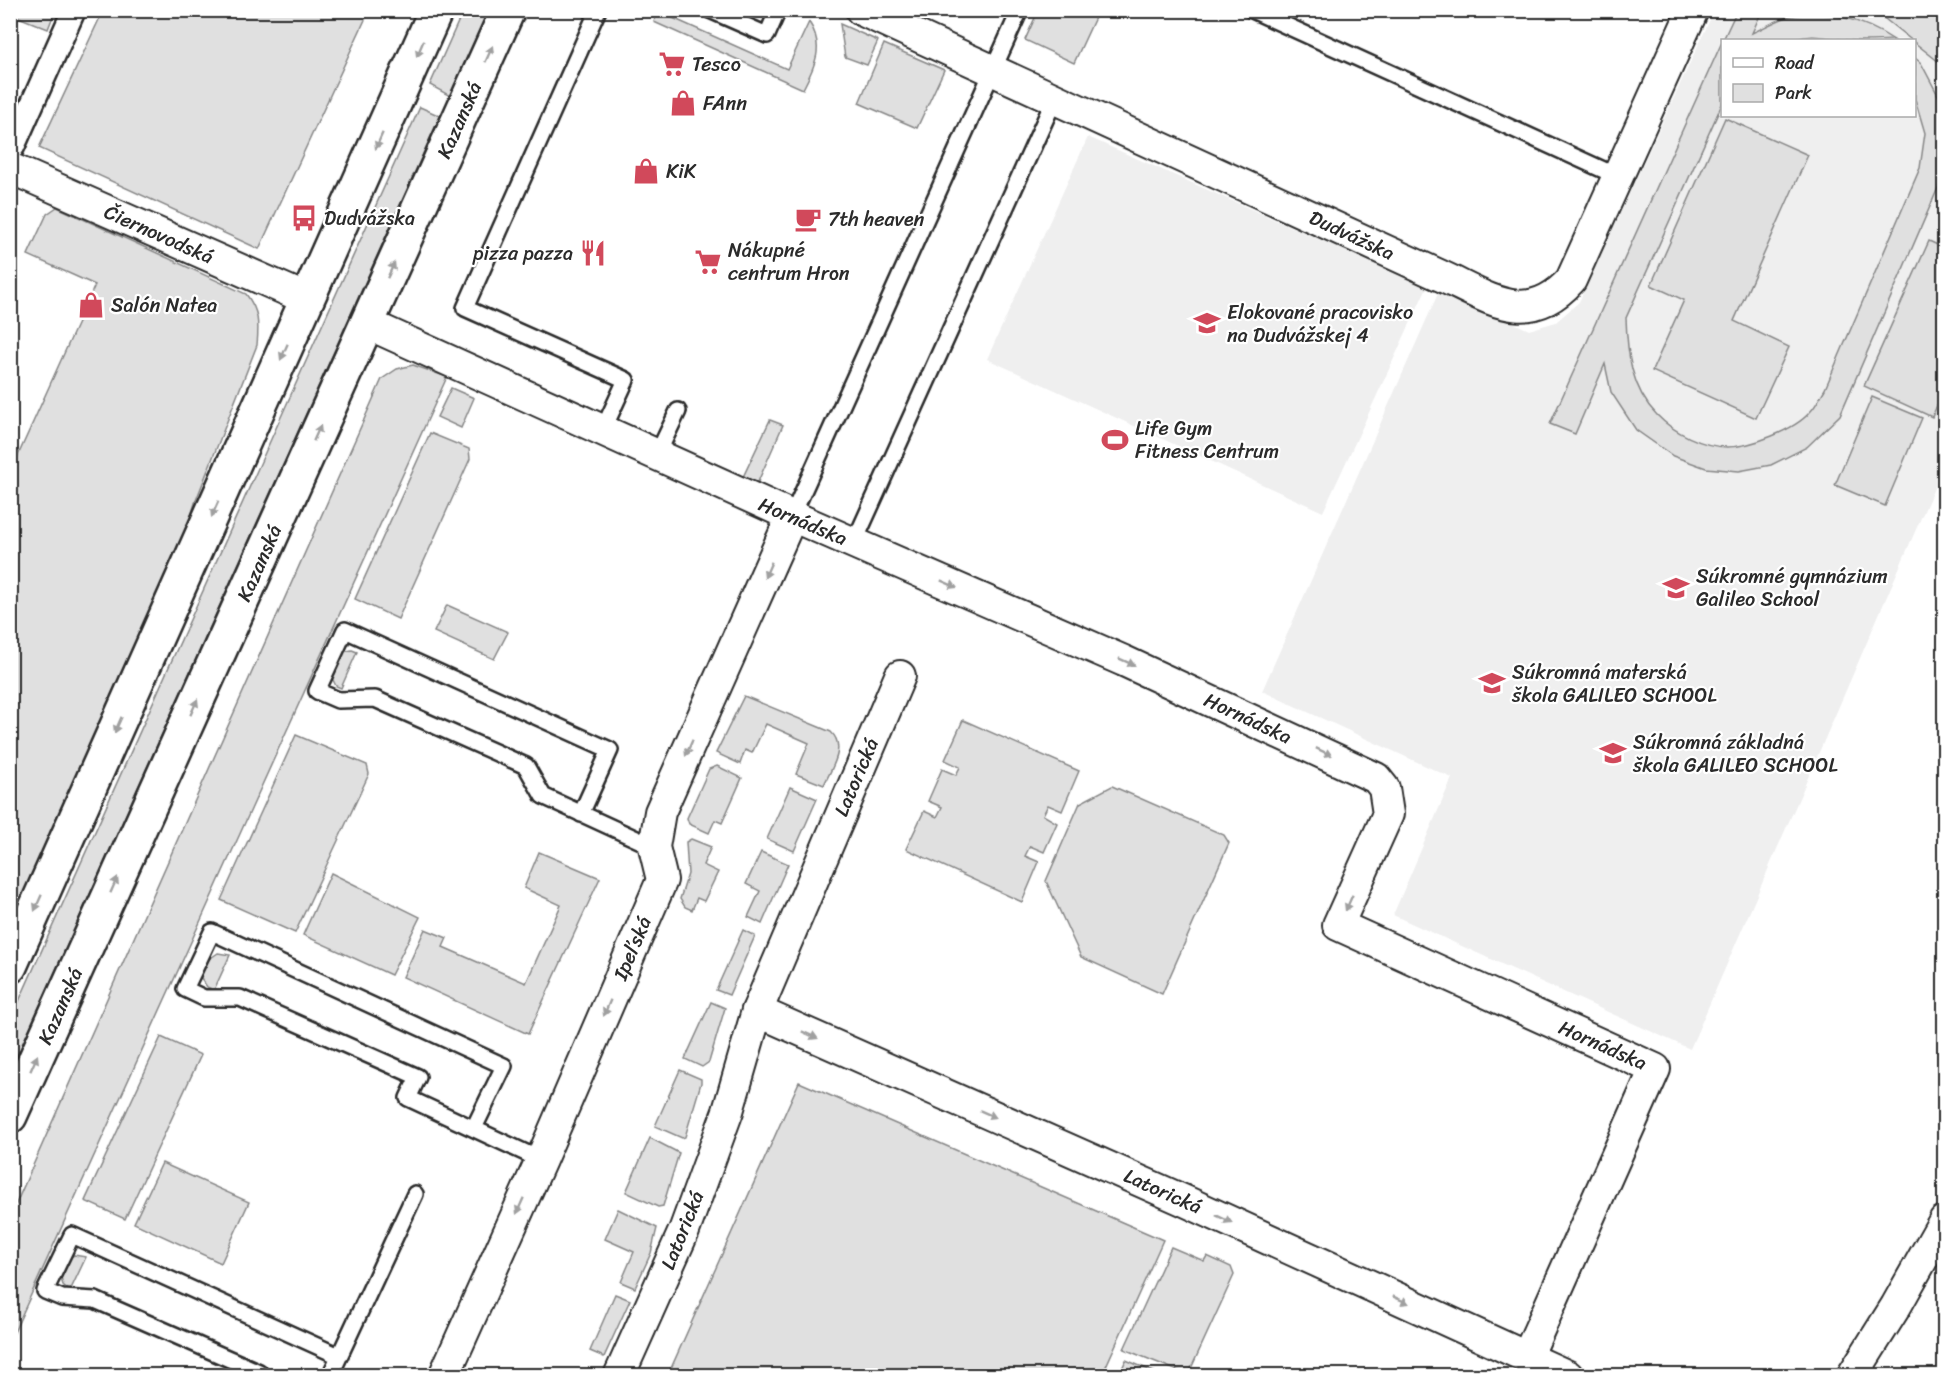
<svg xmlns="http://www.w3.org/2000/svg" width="1955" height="1386" viewBox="0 0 1955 1386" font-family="Sriracha,sans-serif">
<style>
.built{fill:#efefef}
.green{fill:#e0e0e0;stroke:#868686;stroke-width:1.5}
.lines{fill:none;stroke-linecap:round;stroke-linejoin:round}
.service-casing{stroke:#2b2b2b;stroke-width:20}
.pedestrian-casing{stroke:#2b2b2b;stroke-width:27}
.minor-casing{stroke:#2b2b2b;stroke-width:34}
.secondary-casing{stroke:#2b2b2b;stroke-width:38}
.service{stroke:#fff;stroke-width:15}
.pedestrian{stroke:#fff;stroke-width:22}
.minor{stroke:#fff;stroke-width:30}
.secondary{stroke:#fff;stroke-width:33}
.oneway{fill:#a0a0a0}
.labels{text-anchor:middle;stroke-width:4.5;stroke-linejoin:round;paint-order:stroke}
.poi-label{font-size:20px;fill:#2b2b2b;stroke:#fff;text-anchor:start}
.street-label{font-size:20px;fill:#2b2b2b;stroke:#fff}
</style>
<rect width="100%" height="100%" fill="#fff"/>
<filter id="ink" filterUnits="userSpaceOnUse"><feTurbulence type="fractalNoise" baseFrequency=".0167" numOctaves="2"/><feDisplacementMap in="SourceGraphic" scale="12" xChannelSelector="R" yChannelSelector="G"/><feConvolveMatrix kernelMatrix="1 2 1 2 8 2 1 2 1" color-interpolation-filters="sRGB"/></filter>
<g filter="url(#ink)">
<!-- built -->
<g class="built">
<path d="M1714,11H1875L1913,40H1722V116H1914L1915,42L1944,66V465L1690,1049L1393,915L1452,778L1262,691L1440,289L1529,330L1556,322L1579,302Z"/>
<path d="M1088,137L1427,287L1323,512L987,359Z"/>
</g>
<!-- green -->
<g class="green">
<path d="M1737,10L1762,11L1752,33C1764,28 1778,19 1791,16C1827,9 1864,20 1894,40C1878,41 1861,42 1845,40C1826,39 1814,32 1794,40H1723Z"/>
<path d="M12,11V10L55,11L48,29L11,14Z"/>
<path d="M103,11H369L259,249L39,148Z"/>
<path d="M463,11H488L450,96L430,85Z"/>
<path d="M657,11L787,69L809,22C825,46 815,66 803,89L654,22Z"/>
<path d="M1038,11H1098L1074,63L1025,40Z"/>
<path d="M1875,11H1944V66Z"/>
<path d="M840,24L878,41L867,65L845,57Z"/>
<path d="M1722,42V104L1626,318C1627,352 1631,389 1657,415C1673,432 1703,447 1727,447C1750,447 1795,430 1810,412C1816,406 1820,397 1825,389L1920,168L1925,133L1915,99V58L1921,63L1940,99L1944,116V174L1840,415L1807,447L1771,465L1739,471L1706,468L1673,456L1636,430L1611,392L1605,364L1575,434L1550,424Z"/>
<path d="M884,44L944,70L917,128L859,103Z"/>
<path d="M420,107L440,116L11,1070V1019Z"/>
<path d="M1725,118L1808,155L1734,321L1789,347L1756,418L1652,371L1684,300L1651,285Z"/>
<path d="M57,207L246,294C259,311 259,323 257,345L195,503L170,583L11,933V471L95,285L28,255L47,214Z"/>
<path d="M1929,241L1944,248V389L1932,417L1864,386Z"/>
<path d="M413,365L447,377L11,1339V1215L382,379L397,369Z"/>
<path d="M451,388L474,398L461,428L437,417Z"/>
<path d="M1872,397L1922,418L1885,506L1835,485Z"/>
<path d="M770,420L783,425L757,484L743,477Z"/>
<path d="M430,433L469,449L470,459L398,619L355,599Z"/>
<path d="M447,605L508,632L494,659L434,632Z"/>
<path d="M352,650L357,652L341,688L336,686L331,676L342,652Z"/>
<path d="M744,696L831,732C847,747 831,769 824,785L796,774L809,743L766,724L752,753L745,750L740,764L716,753Z"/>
<path d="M963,720L1079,771L1062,811L1048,805L1043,815L1057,823L1044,852L1030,846L1025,856L1039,862L1022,902L906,849L924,811L937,817L942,807L928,801L942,769L956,775L960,767L945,760Z"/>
<path d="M296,735L367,765L369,774L295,933L221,900Z"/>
<path d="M717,766L742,778L722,823L715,820L709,833L689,824L687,818L709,769Z"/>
<path d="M1112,786L1224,835L1229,843L1162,994L1081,957L1046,881L1080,803Z"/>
<path d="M790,787L817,799L794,851L767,839Z"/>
<path d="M691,839L711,847L703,865L718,872L704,901L697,898L692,910L685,907L680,899L688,874L686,842Z"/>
<path d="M539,852L600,878L528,1034L403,977L425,929L447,938L443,947L526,983L561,905L524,888Z"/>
<path d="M761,852L788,864L762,924L748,917L760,891L746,884Z"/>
<path d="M331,873L420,917L391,975L303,935Z"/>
<path d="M743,930L755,936L729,995L716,990Z"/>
<path d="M218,953L230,955L214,990L207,987L201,978L205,962Z"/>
<path d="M711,1002L725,1008L709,1062L702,1067L685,1059Z"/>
<path d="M161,1037L201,1055L125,1219L85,1201Z"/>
<path d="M680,1070L701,1079V1083L685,1137L682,1138L655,1126Z"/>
<path d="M799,1082L1163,1240L1102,1375H668Z"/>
<path d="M650,1138L679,1153L663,1206L658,1207L626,1192Z"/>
<path d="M162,1163L249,1202L221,1263L134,1223Z"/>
<path d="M618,1209L657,1228L651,1253L635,1288L621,1282L634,1252L605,1239Z"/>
<path d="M1171,1247L1204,1261L1207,1256L1231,1267L1234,1275L1188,1375L1124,1349Z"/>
<path d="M74,1255L86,1257L70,1291L63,1285L59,1272L67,1259Z"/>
<path d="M615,1294L630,1300L604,1357L590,1351Z"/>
<path d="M1126,1360L1161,1375H1119Z"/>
</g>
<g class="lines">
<!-- service casing -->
<g class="service-casing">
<g id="service">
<path d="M598,10L465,308L626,380L603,430"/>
<path d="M710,10L767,35L778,10"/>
<path d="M1252,10L1619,177"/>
<path d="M657,455L678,411"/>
<path d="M792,516L1020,10"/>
<path d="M854,543L1055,98"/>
<path d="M581,814L610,750L345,630L317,691L338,700L375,699L526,766L543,796L654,847"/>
<path d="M474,1128L504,1066L212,932L185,989L204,998H240L418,1077L408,1098L541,1160"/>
<path d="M258,1376L259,1372L95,1300L62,1298L45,1291L72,1235L339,1356"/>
<path d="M330,1376L415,1194"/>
</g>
</g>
<!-- pedestrian casing -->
<g class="pedestrian-casing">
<path id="pedestrian" d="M13,147L74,10"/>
</g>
<!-- minor casing -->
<g class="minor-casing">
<g id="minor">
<path d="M861,10L1439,275C1488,297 1527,329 1571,280L1693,10"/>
<path d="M10,168L307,299"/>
<path d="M366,323L792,516L1124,661L1376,778L1384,788L1388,814L1338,925L1655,1069L1527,1357"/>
<path d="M757,1011L1185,1201L1568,1376"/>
<path d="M444,1376L541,1160L662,880L654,847L660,812L792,516"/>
<path d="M619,1376L684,1231L728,1111L757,1011L900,676"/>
<path d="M1852,1376L1896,1306L1944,1221"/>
</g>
</g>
<!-- secondary casing -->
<g class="secondary-casing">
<g id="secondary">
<path d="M10,966L436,10"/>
<path d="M10,1116L508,10"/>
</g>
</g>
<!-- service -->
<use href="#service" class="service"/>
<!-- pedestrian -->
<use href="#pedestrian" class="pedestrian"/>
<!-- minor -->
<use href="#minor" class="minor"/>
<!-- secondary -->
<use href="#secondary" class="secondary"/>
</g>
<!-- one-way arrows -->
<defs><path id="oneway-solid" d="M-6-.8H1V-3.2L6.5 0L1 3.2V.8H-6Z" transform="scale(1.5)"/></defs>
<g class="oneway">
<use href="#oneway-solid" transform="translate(420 49) rotate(113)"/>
<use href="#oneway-solid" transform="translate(489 54) rotate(-66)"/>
<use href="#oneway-solid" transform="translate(379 141) rotate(114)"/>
<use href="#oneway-solid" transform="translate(391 270) rotate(-65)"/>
<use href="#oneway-solid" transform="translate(284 352) rotate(114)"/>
<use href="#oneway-solid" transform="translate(317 433) rotate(-66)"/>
<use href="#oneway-solid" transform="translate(215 509) rotate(114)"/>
<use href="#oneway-solid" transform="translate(768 570) rotate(114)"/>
<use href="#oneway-solid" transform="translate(949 584) rotate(24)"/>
<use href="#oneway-solid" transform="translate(1127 662) rotate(24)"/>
<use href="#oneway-solid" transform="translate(194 707) rotate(-66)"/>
<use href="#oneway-solid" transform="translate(118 725) rotate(114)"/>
<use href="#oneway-solid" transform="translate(689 748) rotate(114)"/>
<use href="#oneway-solid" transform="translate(1324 752) rotate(25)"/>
<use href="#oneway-solid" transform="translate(114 885) rotate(-66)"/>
<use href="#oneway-solid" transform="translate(38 903) rotate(114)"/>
<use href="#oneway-solid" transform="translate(1349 903) rotate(114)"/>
<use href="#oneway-solid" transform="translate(607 1008) rotate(113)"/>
<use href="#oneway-solid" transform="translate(810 1035) rotate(24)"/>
<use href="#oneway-solid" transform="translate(34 1063) rotate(-66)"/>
<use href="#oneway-solid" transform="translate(988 1114) rotate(24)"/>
<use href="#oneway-solid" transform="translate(520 1206) rotate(114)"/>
<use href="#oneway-solid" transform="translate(1224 1219) rotate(25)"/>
<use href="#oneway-solid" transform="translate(1401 1300) rotate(24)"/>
</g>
</g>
<!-- icons -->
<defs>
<g id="supermarket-bare" transform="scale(2.07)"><path d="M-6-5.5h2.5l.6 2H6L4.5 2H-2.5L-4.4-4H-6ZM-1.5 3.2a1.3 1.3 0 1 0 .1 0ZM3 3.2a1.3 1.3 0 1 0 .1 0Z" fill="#d1495b" stroke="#fff" stroke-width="2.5" paint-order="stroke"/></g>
<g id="shop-bare" transform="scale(2.07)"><path d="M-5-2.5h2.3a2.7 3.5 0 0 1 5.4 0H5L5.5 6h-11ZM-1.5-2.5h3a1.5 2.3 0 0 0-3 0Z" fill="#d1495b" stroke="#fff" stroke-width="2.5" paint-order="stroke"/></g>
<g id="bus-bare" transform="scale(2.07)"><path d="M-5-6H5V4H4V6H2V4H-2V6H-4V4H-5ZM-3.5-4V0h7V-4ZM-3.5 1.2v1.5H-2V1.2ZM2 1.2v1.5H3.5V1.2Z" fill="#d1495b" stroke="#fff" stroke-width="2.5" paint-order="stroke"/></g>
<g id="cafe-bare" transform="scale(2.07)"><path d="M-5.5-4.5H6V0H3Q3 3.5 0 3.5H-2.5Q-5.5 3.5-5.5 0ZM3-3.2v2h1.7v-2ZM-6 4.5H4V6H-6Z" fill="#d1495b" stroke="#fff" stroke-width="2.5" paint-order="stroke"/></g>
<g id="restaurant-bare" transform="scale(2.07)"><path d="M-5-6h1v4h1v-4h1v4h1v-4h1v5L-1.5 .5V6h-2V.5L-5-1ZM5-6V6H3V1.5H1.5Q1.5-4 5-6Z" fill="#d1495b" stroke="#fff" stroke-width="2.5" paint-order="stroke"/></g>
<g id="school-bare" transform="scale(2.07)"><path d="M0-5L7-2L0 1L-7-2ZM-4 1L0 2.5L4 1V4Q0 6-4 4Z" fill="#d1495b" stroke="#fff" stroke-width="2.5" paint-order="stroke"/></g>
<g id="stadium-bare" transform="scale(2.07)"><path d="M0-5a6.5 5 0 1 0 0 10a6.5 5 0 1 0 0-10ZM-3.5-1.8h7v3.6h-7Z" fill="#d1495b" stroke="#fff" stroke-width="2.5" paint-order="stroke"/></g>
</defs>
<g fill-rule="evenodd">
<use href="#supermarket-bare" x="672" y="64"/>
<use href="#shop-bare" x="683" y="103"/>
<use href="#shop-bare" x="646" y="171"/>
<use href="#bus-bare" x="304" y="218"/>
<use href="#cafe-bare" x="808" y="219"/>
<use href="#restaurant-bare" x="593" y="253"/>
<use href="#supermarket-bare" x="708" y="262"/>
<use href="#shop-bare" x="91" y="305"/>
<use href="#school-bare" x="1207" y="323"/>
<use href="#stadium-bare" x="1115" y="440"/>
<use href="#school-bare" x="1676" y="588"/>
<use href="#school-bare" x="1492" y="683"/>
<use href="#school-bare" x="1613" y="753"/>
</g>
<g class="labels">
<!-- poi labels -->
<g class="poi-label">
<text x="692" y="71">Tesco</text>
<text x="703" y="110">FAnn</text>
<text x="666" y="178">KiK</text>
<text x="324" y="225">Dudvážska</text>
<text x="828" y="226">7th heaven</text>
<text x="728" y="257">Nákupné<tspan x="728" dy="23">centrum Hron</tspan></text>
<text x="573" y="260" text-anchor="end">pizza pazza</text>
<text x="111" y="312">Salón Natea</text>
<text x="1227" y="319">Elokované pracovisko<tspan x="1227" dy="23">na Dudvážskej 4</tspan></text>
<text x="1135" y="435">Life Gym<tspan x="1135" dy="23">Fitness Centrum</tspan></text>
<text x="1696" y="583">Súkromné gymnázium<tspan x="1696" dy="23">Galileo School</tspan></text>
<text x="1512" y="679">Súkromná materská<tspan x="1512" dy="23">škola GALILEO SCHOOL</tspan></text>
<text x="1633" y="749">Súkromná základná<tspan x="1633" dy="23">škola GALILEO SCHOOL</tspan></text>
</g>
<!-- street labels -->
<g class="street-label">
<text transform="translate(459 120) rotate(-66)" y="7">Kazanská</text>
<text transform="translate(159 234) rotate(24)" y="7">Čiernovodská</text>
<text transform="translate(1352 235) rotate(25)" y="7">Dudvážska</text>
<text transform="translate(803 521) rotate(23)" y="7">Hornádska</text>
<text transform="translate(259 563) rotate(-66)" y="7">Kazanská</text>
<text transform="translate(1248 718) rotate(25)" y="7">Hornádska</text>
<text transform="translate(856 777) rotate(-67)" y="7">Latorická</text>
<text transform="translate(632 948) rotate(-67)" y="7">Ipeľská</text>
<text transform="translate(60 1006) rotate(-66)" y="7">Kazanská</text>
<text transform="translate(1603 1045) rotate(24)" y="7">Hornádska</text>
<text transform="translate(1163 1191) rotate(24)" y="7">Latorická</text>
<text transform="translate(682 1230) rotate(-68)" y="7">Latorická</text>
</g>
</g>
<!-- margin -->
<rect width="1955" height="1386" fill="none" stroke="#fff" stroke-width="36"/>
<rect x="18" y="18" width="1919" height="1350" fill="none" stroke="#2b2b2b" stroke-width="2" filter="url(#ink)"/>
<!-- legend -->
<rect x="1721" y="39" width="195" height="78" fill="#ffffff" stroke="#aaaaaa" stroke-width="1.5"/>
<rect x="1733" y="58" width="30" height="9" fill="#ffffff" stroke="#aaaaaa" stroke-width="1.5"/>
<text x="1775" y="69" font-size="18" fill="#2b2b2b">Road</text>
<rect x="1733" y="84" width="30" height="18" fill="#e0e0e0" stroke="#aaaaaa" stroke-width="1.5"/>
<text x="1775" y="99" font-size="18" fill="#2b2b2b">Park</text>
</svg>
